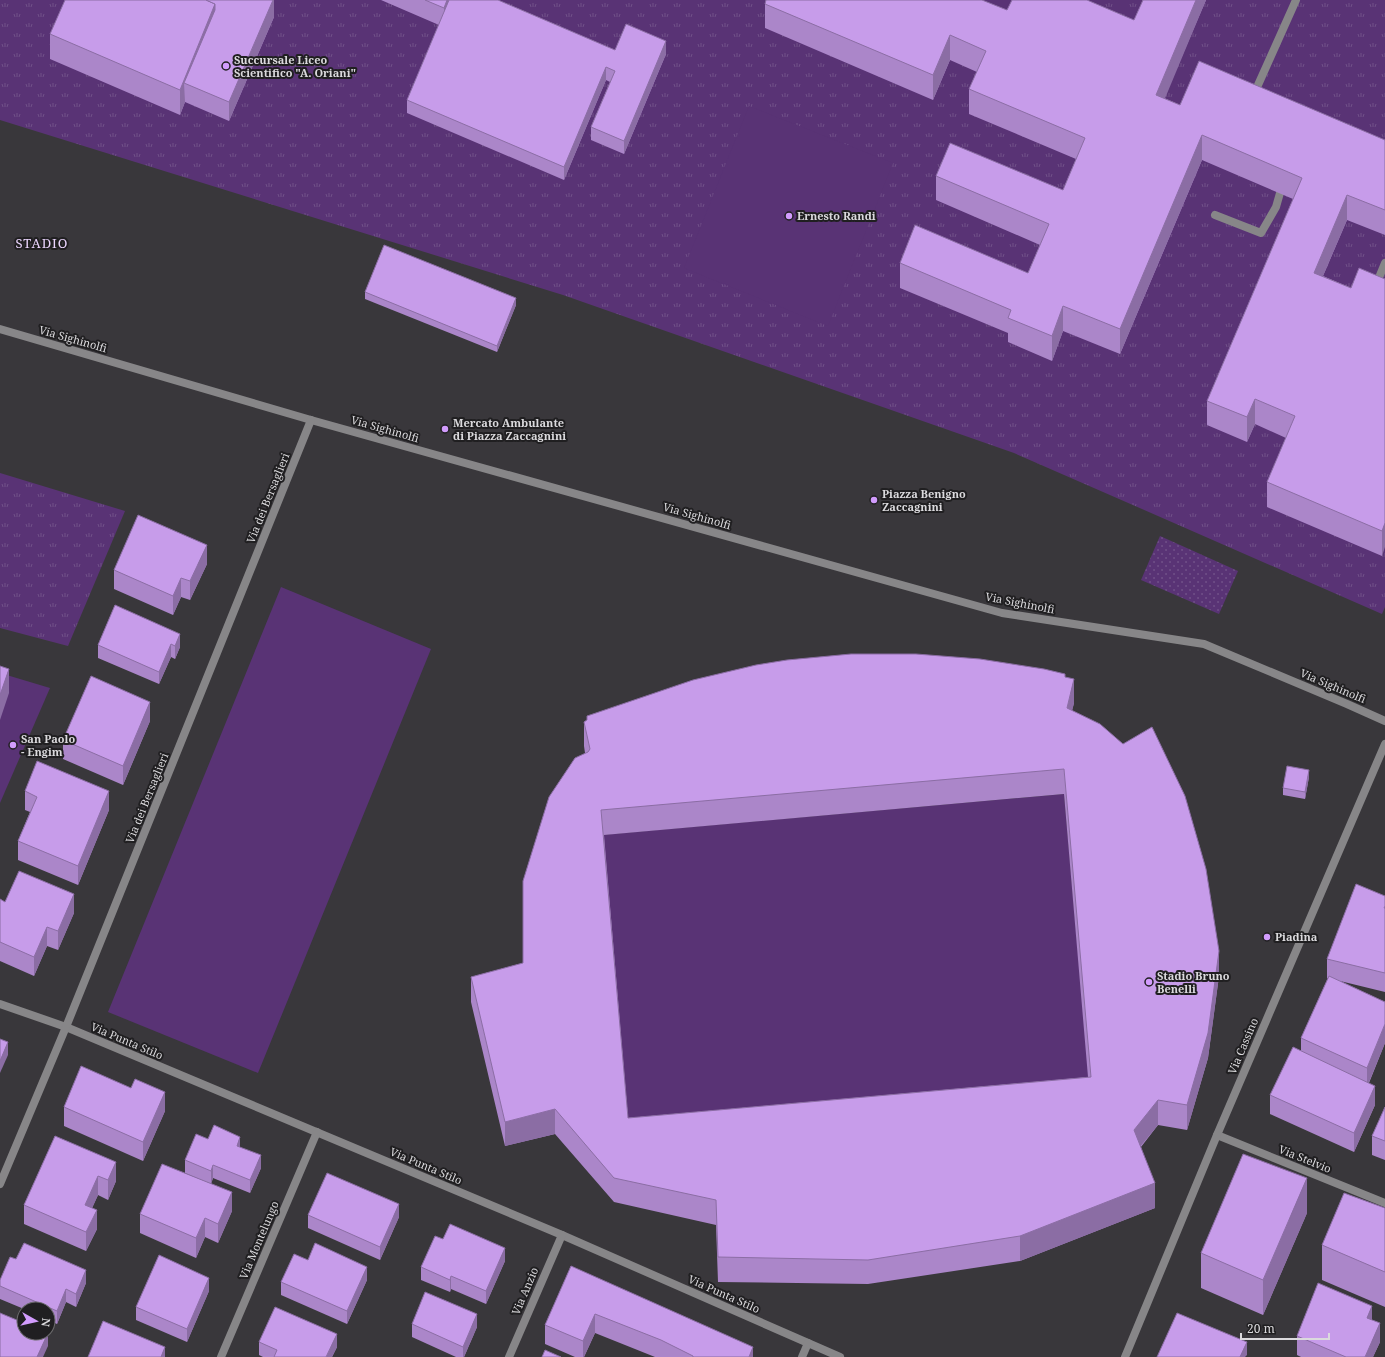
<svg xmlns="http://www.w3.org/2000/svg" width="1385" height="1357" viewBox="0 0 1385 1357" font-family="'Noto Serif',serif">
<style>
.grass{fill:url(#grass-dots)}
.park{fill:url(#park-tufts)}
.garden{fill:#593375}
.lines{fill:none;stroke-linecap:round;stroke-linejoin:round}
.street{stroke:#878688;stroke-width:8}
.wall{fill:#ab86c9;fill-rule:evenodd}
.shaded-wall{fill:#8b6da4}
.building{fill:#c79cea;stroke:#8b6da4;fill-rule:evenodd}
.poi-dot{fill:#d29cfd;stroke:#201f21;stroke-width:1.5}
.labels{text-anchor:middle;stroke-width:4;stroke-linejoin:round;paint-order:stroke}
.poi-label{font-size:11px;font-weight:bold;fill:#dbdadd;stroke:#201f21;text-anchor:start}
.street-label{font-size:11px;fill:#dbdadd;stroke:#201f21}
.quarter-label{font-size:13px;letter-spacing:1px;fill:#ebd5fe;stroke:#201f21}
</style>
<defs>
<pattern id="grass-dots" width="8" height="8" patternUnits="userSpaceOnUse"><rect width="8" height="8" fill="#593375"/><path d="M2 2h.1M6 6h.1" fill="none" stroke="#705088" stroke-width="1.8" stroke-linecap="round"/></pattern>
<pattern id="park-tufts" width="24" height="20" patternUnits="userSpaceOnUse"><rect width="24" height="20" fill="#593375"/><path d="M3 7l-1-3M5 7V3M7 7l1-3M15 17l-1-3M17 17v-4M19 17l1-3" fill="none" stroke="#705088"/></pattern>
</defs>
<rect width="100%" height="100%" fill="#39373b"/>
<!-- grass -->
<path class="grass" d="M1160,536L1238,571L1219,614L1141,580Z"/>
<!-- park -->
<g class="park">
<path d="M0,0H1385V607L1382,614L1014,453L563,295L0,120Z"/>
<path d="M0,473L125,511L68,646L0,628Z"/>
</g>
<!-- garden -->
<g class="garden">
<path d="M749,106L893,163L828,326L684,268Z"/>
<path d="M281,587L431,649L258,1073L108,1012Z"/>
<path d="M0,673L50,688L0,803Z"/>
<path d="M1064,794L1091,1102L628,1143L601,835Z"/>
</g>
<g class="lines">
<!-- street -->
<g class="street">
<path d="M1254,94L1296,0"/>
<path d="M1215,215L1261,233L1276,207L1280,193"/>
<path d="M1385,263L1378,280L1385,283"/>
<path d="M0,329L311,420L1002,613L1204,644L1347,704L1385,721"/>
<path d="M0,1004L66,1027L562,1235L840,1357"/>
<path d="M1217,1135L1385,1203"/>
<path d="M0,1184L66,1027L311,420"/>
<path d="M221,1357L317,1132"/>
<path d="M509,1357L562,1235"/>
<path d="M802,1357L808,1343"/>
<path d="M1125,1357L1217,1135L1385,744"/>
</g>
</g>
<!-- wall -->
<g class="wall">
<path d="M274,0V17L229,121L185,102L180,115L50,59V34Z"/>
<path d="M381,0H498L615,50L666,54L624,154L591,140V127L610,82L606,80L564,180L407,113V100L439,25Z"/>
<path d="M1143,0H1206L1164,98L1180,105L1385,140V235L1347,220L1323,276L1351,288L1385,279L1382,556L1267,507V482L1286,438L1255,424L1247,442L1207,425V401L1293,199L1202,160L1120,354L1063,331L1052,361L1008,342V333L900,288V263L1028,273L1040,245L936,200V176L1063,190L1076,159L969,114V89L977,72L950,60L933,100L765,28V4L1007,10L1134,20Z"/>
<path d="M365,292L516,305L497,352L365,299Z"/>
<path d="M207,564L190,600L181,597L173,615L114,589V570Z"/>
<path d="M115,605L180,647L175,659L171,657L159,684L98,658V645Z"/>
<path d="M1065,677L1074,703L1072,710L1219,976L1208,1058L1187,1130L1158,1125L1141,1147L1155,1208L1020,1261L868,1284L718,1282L716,1225L614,1202L555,1134L505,1146L471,1002V977L523,963L585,753L584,746V722L587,720V716ZM1064,794L1088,1077L628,1118L604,835Z"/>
<path d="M150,721L123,785L63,759V740Z"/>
<path d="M1309,777L1305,799L1283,795V788Z"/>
<path d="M25,791L109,810L78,885L18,860V841L30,812L25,810Z"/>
<path d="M1385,896V992L1340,981L1385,1002V1043L1369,1083L1375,1105L1354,1152L1270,1114V1095L1301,1050V1038L1328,978H1327V959Z"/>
<path d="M0,899L5,902L74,913L58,950L47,946L34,976L0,961Z"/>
<path d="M131,1088L165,1111L143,1161L64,1126V1107Z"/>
<path d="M1385,1107V1160L1372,1155V1136Z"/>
<path d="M55,1136L116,1181L108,1200L98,1195L92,1208L97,1229L86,1251L24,1224V1205Z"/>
<path d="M208,1139L240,1147L261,1168L250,1193L213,1178L211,1184L185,1173V1160Z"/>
<path d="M1385,1208V1307L1322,1280V1245Z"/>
<path d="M232,1211L218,1243L205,1237L196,1258L140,1233V1214Z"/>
<path d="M1307,1213L1263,1315L1201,1288V1253Z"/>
<path d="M308,1215L399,1217L380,1260L308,1228Z"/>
<path d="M443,1239L505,1261L486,1304L451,1289L450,1292L421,1280V1267Z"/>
<path d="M16,1259L86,1283L76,1307L66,1302L57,1324L48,1320V1309H24L0,1299V1280Z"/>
<path d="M308,1260L367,1280L347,1324L281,1295V1282Z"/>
<path d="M571,1266L753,1357H655L595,1333L584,1357H575L545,1344V1325Z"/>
<path d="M209,1291L187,1342L136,1320V1307Z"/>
<path d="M412,1324L477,1327L464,1357H456L412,1337Z"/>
<path d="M1297,1336L1380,1342L1373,1357H1301L1297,1355Z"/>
<path d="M259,1342L337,1347L332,1357H263L259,1355Z"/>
</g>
<!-- shaded-wall -->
<g class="shaded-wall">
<path d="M273,0H274V17L229,121V102Z"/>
<path d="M447,0H455L444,27V8Z"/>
<path d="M1196,0H1206L1156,120V95Z"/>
<path d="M215,4V29L184,83L185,102L180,115V90Z"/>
<path d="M950,35V60L933,100V75Z"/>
<path d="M666,41V54L624,154V141Z"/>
<path d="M606,67V80L564,180V167Z"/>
<path d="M1202,135V160L1120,354V329Z"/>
<path d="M1347,195V220L1314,297V273Z"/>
<path d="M516,298V305L497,352V346Z"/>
<path d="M1063,306V331L1052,361V336Z"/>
<path d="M1255,399V424L1247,442V417Z"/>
<path d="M1385,523V547L1382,556V531Z"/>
<path d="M207,545V564L190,600V581Z"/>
<path d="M181,578V597L173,615V596Z"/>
<path d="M180,634V647L175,659V646Z"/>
<path d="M171,644V657L159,684V672Z"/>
<path d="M9,669V693L0,720V695Z"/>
<path d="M1074,679V703L1067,733V708Z"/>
<path d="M150,702V721L123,785V766Z"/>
<path d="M1309,770V777L1305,799V792Z"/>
<path d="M109,791V810L78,885V866Z"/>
<path d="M74,894V913L58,950V931Z"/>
<path d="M47,927V946L34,976V957Z"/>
<path d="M1219,951V976L1208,1058L1187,1130V1105Z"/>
<path d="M1385,1024V1043L1367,1087V1068Z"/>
<path d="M8,1042V1055L0,1073V1061Z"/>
<path d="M1375,1086V1105L1354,1152V1133Z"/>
<path d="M165,1092V1111L143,1161V1142Z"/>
<path d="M1158,1100V1125L1134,1154V1130Z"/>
<path d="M555,1109V1134L505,1146V1122Z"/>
<path d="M240,1137V1150L237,1146Z"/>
<path d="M261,1155V1168L250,1193V1180Z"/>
<path d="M116,1162V1181L108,1200V1180Z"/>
<path d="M213,1165V1178L211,1184V1171Z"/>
<path d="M98,1176V1195L85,1224V1205Z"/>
<path d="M1307,1178V1213L1263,1315V1280Z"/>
<path d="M1155,1183V1208L1020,1261V1236Z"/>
<path d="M232,1192V1211L218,1243V1224Z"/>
<path d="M399,1204V1217L380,1260V1247Z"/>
<path d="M97,1210V1229L86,1251V1232Z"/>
<path d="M205,1218V1237L196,1258V1238Z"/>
<path d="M505,1248V1261L486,1304V1291Z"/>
<path d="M367,1267V1280L347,1324V1311Z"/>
<path d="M86,1270V1283L76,1307V1294Z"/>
<path d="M451,1276V1289L450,1292V1280Z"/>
<path d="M209,1278V1291L187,1342V1329Z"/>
<path d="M66,1289V1302L57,1324V1311Z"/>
<path d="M1372,1306V1325L1367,1318Z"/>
<path d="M477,1314V1327L464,1357H463V1347Z"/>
<path d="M595,1314V1333L584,1357H583V1341Z"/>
<path d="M1380,1323V1342L1373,1357H1365Z"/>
<path d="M48,1333V1346L43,1357H37Z"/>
<path d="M337,1334V1347L332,1357H326Z"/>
<path d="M1247,1342V1355L1245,1357H1240Z"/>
<path d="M165,1347V1357H161Z"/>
<path d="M753,1347V1357H749Z"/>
</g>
<!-- building -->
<g class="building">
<path d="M65,0H206L215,4L180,90L50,34Z"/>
<path d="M206,0H273L229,102L184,83L215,10V4Z"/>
<path d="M425,0H447L444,8Z"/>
<path d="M449,0H498L615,50L626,24L666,41L624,141L591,127L615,71L606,67L564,167L407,100Z"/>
<path d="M766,0H982L1007,10L1012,0H1087L1134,20L1143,0H1196L1156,95L1180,105L1199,61L1385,140V210L1347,195L1314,273L1351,288L1359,268L1385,279V523L1382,531L1267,482L1295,416L1255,399L1247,417L1207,401L1302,178L1202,135L1120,329L1063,306L1052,336L1008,318L1011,310L900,263L915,225L1028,273L1049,224L936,176L950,143L1063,190L1085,138L969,89L986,51L950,35L933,75L765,4Z"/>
<path d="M384,245L516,298L497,346L365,292Z"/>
<path d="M138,515L207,545L190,581L181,578L173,596L114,570Z"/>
<path d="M115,605L180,634L175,646L171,644L159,672L98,645Z"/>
<path d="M851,654H916L980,659L1044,669L1065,674V677L1074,679L1067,708L1100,724L1123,744L1152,727L1185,796L1206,869L1219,951L1208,1033L1187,1105L1158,1100L1134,1130L1155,1183L1020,1236L868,1260L718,1257L716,1200L614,1178L555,1109L505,1122L471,977L523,963V881L549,797L575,758L588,752L590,749L584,722L587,720V716L693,680L756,665L787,660ZM1064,769L1091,1077L628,1118L601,810Z"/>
<path d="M0,666L9,669L0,695Z"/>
<path d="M91,676L150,702L123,766L63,740Z"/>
<path d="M37,761L109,791L78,866L18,841L37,797L25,791Z"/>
<path d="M1287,766L1309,770L1305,792L1283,788Z"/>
<path d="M19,871L74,894L58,931L47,927L34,957L0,942V899L5,902Z"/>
<path d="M1356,884L1385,896V906L1384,908H1385V973L1327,959Z"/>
<path d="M1329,976L1385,1002V1024L1367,1068L1301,1038Z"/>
<path d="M0,1039L8,1042L0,1061Z"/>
<path d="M1293,1047L1375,1086L1354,1133L1270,1095Z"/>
<path d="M81,1066L131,1088L135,1079L165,1092L143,1142L64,1107Z"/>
<path d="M1385,1107V1141L1372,1136Z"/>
<path d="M214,1125L240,1137L237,1146L261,1155L250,1180L213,1165L211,1171L185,1160L196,1134L208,1139Z"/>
<path d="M55,1136L116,1162L108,1180L98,1176L85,1205L97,1210L86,1232L24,1205Z"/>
<path d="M1243,1154L1307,1178L1263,1280L1201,1253Z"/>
<path d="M162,1164L232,1192L218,1224L205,1218L196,1238L140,1214Z"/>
<path d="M327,1173L399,1204L380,1247L308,1215Z"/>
<path d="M1344,1193L1385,1208V1272L1322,1245Z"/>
<path d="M450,1224L505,1248L486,1291L451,1276L450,1280L421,1267L435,1236L443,1239Z"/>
<path d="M24,1243L86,1270L76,1294L66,1289L57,1311L0,1286V1280L10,1257L16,1259Z"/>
<path d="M315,1243L367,1267L347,1311L281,1282L294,1254L308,1260Z"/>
<path d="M159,1255L209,1278L187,1329L136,1307Z"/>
<path d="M571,1266L753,1347L749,1357H693V1356L661,1340L595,1314L583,1341L545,1325Z"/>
<path d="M1318,1283L1372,1306L1367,1318L1380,1323L1365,1357H1346L1297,1336Z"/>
<path d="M425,1292L477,1314L463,1347L412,1324Z"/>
<path d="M275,1307L337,1334L326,1357H274L277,1350L259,1342Z"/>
<path d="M0,1313L24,1323V1333H48L37,1357H0Z"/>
<path d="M1177,1313L1247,1342L1240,1357H1157Z"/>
<path d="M103,1321L165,1347L161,1357H88Z"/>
<path d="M545,1350L561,1357H542Z"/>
</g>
<!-- markers -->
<g class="poi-dot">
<circle cx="226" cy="66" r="4"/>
<circle cx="789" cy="216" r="4"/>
<circle cx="445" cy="429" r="4"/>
<circle cx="874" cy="500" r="4"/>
<circle cx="13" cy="745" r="4"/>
<circle cx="1267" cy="937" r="4"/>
<circle cx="1149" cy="982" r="4"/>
</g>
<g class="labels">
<!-- poi labels -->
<g class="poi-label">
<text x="234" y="64">Succursale Liceo<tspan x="234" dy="13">Scientifico "A. Oriani"</tspan></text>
<text x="797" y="220">Ernesto Randi</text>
<text x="453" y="427">Mercato Ambulante<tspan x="453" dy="13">di Piazza Zaccagnini</tspan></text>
<text x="882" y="498">Piazza Benigno<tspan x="882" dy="13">Zaccagnini</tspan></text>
<text x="21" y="743">San Paolo<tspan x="21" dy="13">- Engim</tspan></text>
<text x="1275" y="941">Piadina</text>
<text x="1157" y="980">Stadio Bruno<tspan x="1157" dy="13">Benelli</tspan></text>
</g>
<!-- street labels -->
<g class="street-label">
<text transform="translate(73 339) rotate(16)" y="4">Via Sighinolfi</text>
<text transform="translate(385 429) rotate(16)" y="4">Via Sighinolfi</text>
<text transform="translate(268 498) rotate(-68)" y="4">Via dei Bersaglieri</text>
<text transform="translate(697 516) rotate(16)" y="4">Via Sighinolfi</text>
<text transform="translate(1020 603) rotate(11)" y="4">Via Sighinolfi</text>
<text transform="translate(1333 686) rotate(23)" y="4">Via Sighinolfi</text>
<text transform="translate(147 798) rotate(-68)" y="4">Via dei Bersaglieri</text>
<text transform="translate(127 1041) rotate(23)" y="4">Via Punta Stilo</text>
<text transform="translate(1243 1046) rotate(-67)" y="4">Via Cassino</text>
<text transform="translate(1305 1159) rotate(22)" y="4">Via Stelvio</text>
<text transform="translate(426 1166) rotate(23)" y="4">Via Punta Stilo</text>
<text transform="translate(259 1240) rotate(-67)" y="4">Via Montelungo</text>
<text transform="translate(525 1291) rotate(-67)" y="4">Via Anzio</text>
<text transform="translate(724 1294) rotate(24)" y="4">Via Punta Stilo</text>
</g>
<!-- quarter labels -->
<g class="quarter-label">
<text x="42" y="248">STADIO</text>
</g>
</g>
<!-- north arrow -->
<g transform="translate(36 1321) rotate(98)"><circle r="19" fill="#201f21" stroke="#6b6a6c"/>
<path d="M0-3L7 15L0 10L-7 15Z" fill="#d29cfd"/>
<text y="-6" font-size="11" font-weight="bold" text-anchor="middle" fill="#dbdadd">N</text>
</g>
<!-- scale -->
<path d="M1241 1333v6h88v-6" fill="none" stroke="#dbdadd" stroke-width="2"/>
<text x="1247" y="1333" font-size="12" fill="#dbdadd" stroke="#201f21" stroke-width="3" paint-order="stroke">20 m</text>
</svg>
